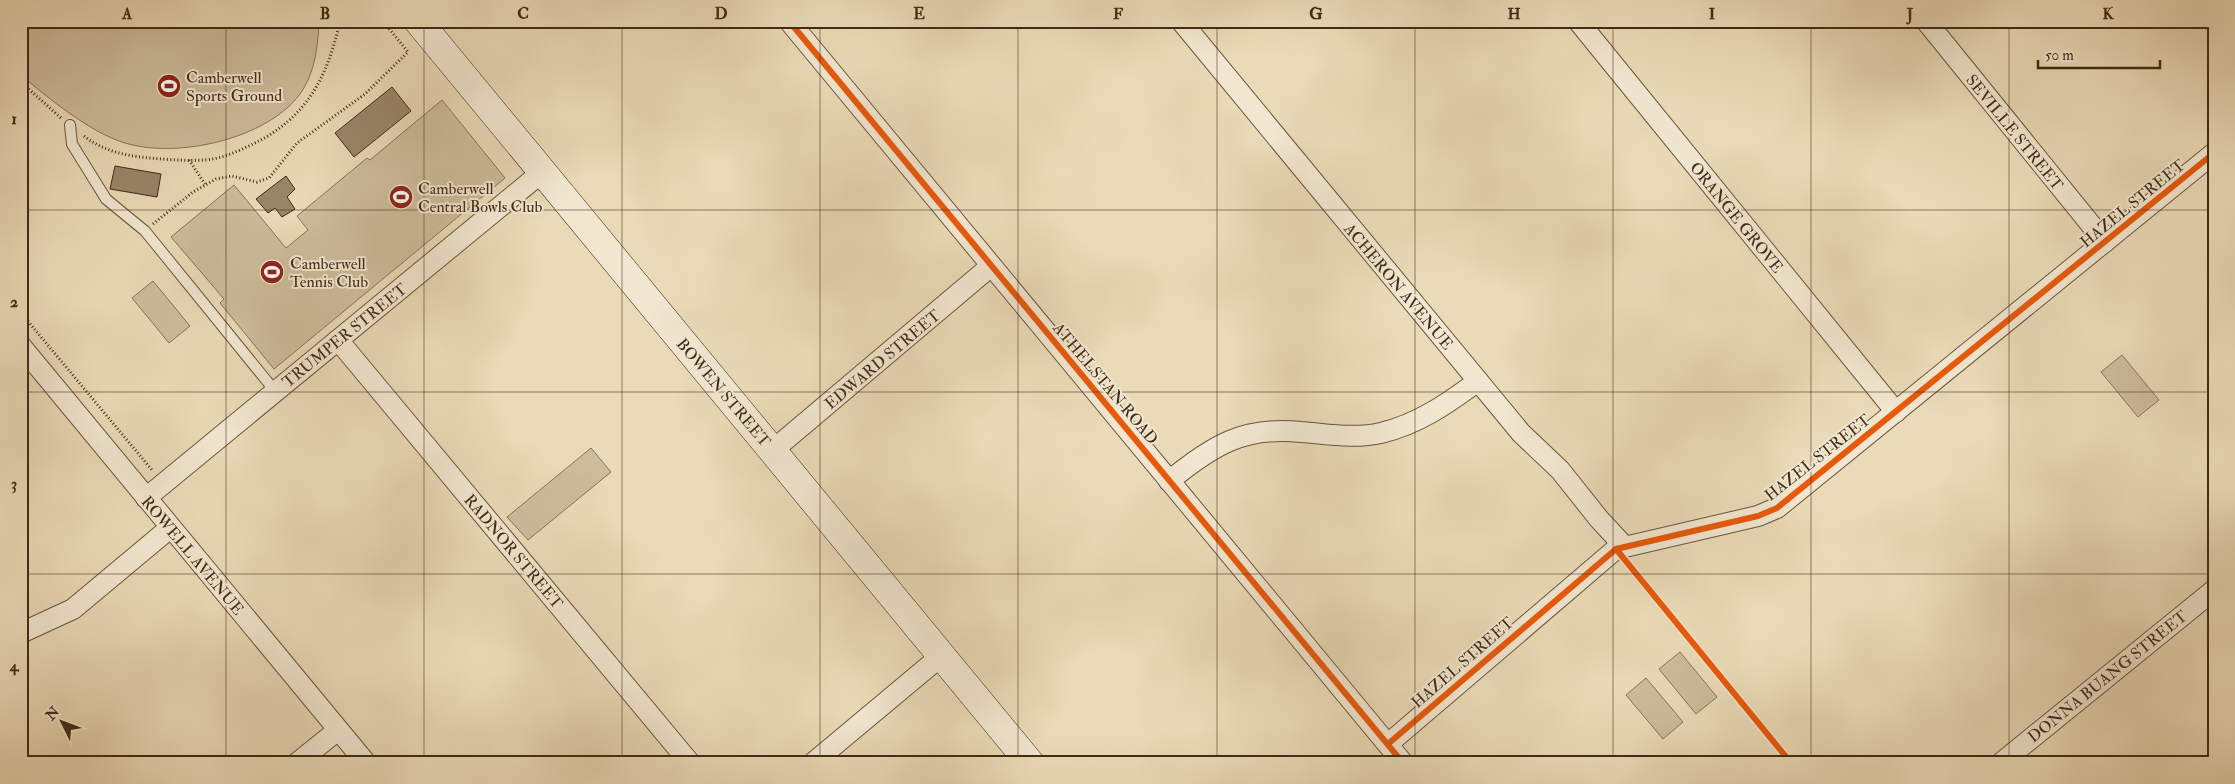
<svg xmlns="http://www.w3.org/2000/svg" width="2235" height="784" viewBox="0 0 2235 784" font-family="'IM FELL Double Pica',serif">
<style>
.green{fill:#cdbc9c;stroke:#877359}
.building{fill:#99866a;stroke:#412a16}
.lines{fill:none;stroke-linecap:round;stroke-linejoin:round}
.lane-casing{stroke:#6b563e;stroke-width:12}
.street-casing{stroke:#6b563e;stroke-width:22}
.secondary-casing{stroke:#412a16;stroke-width:29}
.path{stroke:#412a16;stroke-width:3;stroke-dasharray:1 2.5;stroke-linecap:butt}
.lane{stroke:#f1e7d0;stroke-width:10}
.street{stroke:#f1e7d0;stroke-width:20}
.secondary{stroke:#f1e7d0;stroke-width:28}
.cycleway-casing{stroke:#f1e7d0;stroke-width:9}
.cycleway{stroke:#e8590c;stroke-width:6}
.grid{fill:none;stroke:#412a16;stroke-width:1;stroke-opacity:0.55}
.labels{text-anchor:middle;stroke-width:4;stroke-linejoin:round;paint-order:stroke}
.poi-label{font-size:16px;fill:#412a16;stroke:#f1e7d0;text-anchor:start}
.street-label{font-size:16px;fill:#412a16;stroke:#f1e7d0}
.neatline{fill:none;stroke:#412a16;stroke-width:2}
.grid-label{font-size:16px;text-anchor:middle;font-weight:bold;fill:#412a16}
</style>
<rect width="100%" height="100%" fill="#eadab7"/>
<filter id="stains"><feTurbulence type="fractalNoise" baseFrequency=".004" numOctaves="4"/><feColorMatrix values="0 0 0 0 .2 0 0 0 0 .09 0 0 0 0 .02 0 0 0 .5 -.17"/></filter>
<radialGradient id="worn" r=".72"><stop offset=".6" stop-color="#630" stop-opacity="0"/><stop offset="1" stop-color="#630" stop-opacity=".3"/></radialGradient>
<!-- green -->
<g class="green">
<path d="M21,21H319C318,46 315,73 300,94C267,139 177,159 125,143C91,133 48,98 21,75Z"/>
<path d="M442,100L505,178L274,369L220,303L224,299L171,237L234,185L286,248L308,230L297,216L367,158L370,160Z"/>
<path d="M153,281L190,326L169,343L132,298Z"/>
<path d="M2122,355L2159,400L2138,417L2101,372Z"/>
<path d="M591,448L611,472L528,540L507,517Z"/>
<path d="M1680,652L1717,697L1696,714L1659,669Z"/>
<path d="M1646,678L1683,722L1663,739L1626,695Z"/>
</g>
<!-- building -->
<g class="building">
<path d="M392,87L411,111L354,157L335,133Z"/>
<path d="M115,166L161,174L157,197L110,189Z"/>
<path d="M286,176L295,189L287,197L295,209L282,217L275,208L268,213L256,199Z"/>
</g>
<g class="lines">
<!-- lane casing -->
<g class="lane-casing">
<path id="lane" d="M70,125L72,144L106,199L145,231L275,391"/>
</g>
<!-- street casing -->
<g class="street-casing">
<g id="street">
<path d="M789,21L1403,763"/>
<path d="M1181,21L1521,433L1560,470L1599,519L1624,546"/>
<path d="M1578,21L1896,412"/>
<path d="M1926,21L2105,242"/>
<path d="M338,340L690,763"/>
<path d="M21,346L366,763"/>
<path d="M772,451L991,266"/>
<path d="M1169,481C1212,446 1243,426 1301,432C1328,434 1354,439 1381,433C1418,424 1447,404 1478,381"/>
<path d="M146,498L541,173"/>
<path d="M21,633L73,609L170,528"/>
<path d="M1388,744L1616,549L1758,516L1777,508L2214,153"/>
<path d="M297,763L338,730"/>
<path d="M813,763L941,656"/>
<path d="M2001,763L2214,590"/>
</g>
</g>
<!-- secondary casing -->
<g class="secondary-casing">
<path id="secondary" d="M418,21L1030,763"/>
</g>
<!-- path -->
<g class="path">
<path d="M21,82L61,118"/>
<path d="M84,136C107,154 134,157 162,159C176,160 190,161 204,160C221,159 236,152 251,145C306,119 327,79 340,21"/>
<path d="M189,160L205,184"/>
<path d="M153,224L193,192L216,179L232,176L257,182L269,178L297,143L365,94L408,52L383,21"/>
<path d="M21,313L152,470"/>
</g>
<!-- lane -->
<use href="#lane" class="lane"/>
<!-- street -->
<use href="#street" class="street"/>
<!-- secondary -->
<use href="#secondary" class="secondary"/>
<!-- cycleway casing -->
<g class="cycleway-casing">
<g id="cycleway">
<path d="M789,21L1403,763"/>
<path d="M1616,549L1791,763"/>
<path d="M1388,744L1616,549L1758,516L1777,508L2214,153"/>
</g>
</g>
<!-- cycleway -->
<use href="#cycleway" class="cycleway"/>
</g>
<!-- grid -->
<path class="grid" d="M226,21V763M424,21V763M622,21V763M820,21V763M1018,21V763M1217,21V763M1415,21V763M1613,21V763M1811,21V763M2009,21V763M21,210H2214M21,392H2214M21,574H2214"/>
<!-- icons -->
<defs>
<g id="stadium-disc" transform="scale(1.25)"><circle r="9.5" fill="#8f2418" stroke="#f1e7d0"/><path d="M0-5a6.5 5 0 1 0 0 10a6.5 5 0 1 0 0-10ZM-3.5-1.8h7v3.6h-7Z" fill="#fff"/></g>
</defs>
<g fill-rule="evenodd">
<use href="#stadium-disc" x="169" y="86"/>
<use href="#stadium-disc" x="401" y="197"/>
<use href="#stadium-disc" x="272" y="272"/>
</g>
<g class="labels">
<!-- poi labels -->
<g class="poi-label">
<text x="186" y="83">Camberwell<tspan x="186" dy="18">Sports Ground</tspan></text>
<text x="418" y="194">Camberwell<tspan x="418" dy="18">Central Bowls Club</tspan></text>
<text x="290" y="269">Camberwell<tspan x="290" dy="18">Tennis Club</tspan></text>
</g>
<!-- street labels -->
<g class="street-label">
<text transform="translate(2015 132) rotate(51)" y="6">SEVILLE STREET</text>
<text transform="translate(2132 203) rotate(-39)" y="6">HAZEL STREET</text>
<text transform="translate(1737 217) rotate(51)" y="6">ORANGE GROVE</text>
<text transform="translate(1399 286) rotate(50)" y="6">ACHERON AVENUE</text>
<text transform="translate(344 335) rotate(-39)" y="6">TRUMPER STREET</text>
<text transform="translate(882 359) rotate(-40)" y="6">EDWARD STREET</text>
<text transform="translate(1106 383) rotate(50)" y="6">ATHELSTAN ROAD</text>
<text transform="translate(724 392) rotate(50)" y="6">BOWEN STREET</text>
<text transform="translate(1817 457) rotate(-38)" y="6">HAZEL STREET</text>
<text transform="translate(514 551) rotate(50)" y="6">RADNOR STREET</text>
<text transform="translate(193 555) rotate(50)" y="6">ROWELL AVENUE</text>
<text transform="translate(1462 662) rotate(-41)" y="6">HAZEL STREET</text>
<text transform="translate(2107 676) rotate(-39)" y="6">DONNA BUANG STREET</text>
</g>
</g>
<!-- margin -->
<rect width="2235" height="784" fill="none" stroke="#eadab7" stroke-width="55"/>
<!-- north arrow -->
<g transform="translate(62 722) rotate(312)" stroke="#f1e7d0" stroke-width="4" paint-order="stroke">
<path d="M0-4L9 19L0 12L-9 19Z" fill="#412a16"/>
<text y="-8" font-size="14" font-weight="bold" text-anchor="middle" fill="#412a16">N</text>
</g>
<!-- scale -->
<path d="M2038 60v8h122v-8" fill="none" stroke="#412a16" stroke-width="2.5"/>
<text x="2045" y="60" font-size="15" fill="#412a16" stroke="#f1e7d0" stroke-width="4" paint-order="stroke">50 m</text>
<rect x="28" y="28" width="2180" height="728" class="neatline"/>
<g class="grid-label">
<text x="127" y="19">A</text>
<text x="325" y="19">B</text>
<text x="523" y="19">C</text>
<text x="721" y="19">D</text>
<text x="919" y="19">E</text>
<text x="1118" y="19">F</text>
<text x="1316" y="19">G</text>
<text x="1514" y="19">H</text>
<text x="1712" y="19">I</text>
<text x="1910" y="19">J</text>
<text x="2108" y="19">K</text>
<text x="14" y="124">1</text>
<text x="14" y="307">2</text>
<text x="14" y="489">3</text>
<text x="14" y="671">4</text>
</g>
<rect width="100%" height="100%" filter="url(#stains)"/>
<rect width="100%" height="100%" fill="url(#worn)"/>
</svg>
